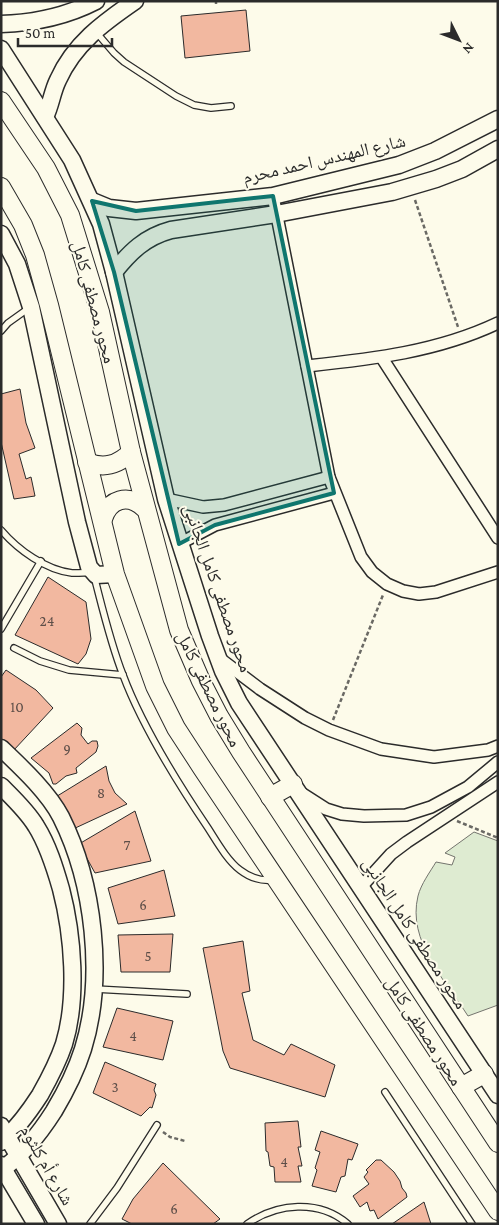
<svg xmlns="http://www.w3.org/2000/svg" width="499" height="1225" viewBox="0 0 499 1225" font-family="'Crimson Pro','Noto Naskh Arabic',serif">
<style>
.green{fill:#deebd1;stroke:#74746e}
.building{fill:#f2b8a0;stroke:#2b2b2b}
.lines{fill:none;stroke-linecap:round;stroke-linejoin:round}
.lane-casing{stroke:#2b2b2b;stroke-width:8}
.street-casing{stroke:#2b2b2b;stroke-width:14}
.secondary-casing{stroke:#2b2b2b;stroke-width:19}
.primary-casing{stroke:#2b2b2b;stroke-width:20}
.path{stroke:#6a6964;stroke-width:2.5;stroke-dasharray:4 2.5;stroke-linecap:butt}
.lane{stroke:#fdfbea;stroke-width:5.5}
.street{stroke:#fdfbea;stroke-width:11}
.secondary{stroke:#fdfbea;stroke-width:16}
.primary{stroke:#fdfbea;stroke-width:18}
.marked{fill:#0f766e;fill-opacity:0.2;stroke:#0f766e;stroke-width:4;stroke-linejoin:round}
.labels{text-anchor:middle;stroke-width:4;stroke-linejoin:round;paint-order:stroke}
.number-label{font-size:15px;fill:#5d4e48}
.street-label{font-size:18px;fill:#2b2b2b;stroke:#fdfbea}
</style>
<rect width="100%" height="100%" fill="#fdfbea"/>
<!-- green -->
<path class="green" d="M474,832L498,841V1005L468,1016C445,980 407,941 418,896C421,884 430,872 436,862L452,865L455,857L445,853Z"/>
<!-- building -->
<g class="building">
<path d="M246,10L250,51L185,58L181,16Z"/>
<path d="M20,389L26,423L35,448L19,454L26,479L31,477L35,496L14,499L1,442V394Z"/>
<path d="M48,577L86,602L91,639L86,654L78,664L15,635Z"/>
<path d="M6,670L36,690L53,708L13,751L1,741V677Z"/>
<path d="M77,723L82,728L81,735L88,744L92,741H97L98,746L96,752L76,768L77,773L66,776L56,784H53L49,773L31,758Z"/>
<path d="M106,766L109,781L115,793L127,804L71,830L54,798Z"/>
<path d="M135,811L151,861L95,873L79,844Z"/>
<path d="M164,870L175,916L118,924L108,888Z"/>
<path d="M173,934L170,972H121L118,935Z"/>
<path d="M243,941L250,991L242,993L253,1040L284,1055L291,1044L335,1065L325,1097L230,1068L223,1051L203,948Z"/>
<path d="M117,1008L173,1021L163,1060L103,1047Z"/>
<path d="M105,1062L156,1084L154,1090L156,1095L152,1108L150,1107L141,1116L93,1093Z"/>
<path d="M298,1121L301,1147H298L302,1166H298L301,1182H275L274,1167L270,1166L268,1152L266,1151L265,1123Z"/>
<path d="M321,1131L358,1144L352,1160L348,1159L345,1176L341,1177L336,1192L312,1186L317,1170L315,1168L320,1152L315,1150Z"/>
<path d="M376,1160H381L394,1172L400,1181L402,1188L406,1193L407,1197L378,1219L374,1210L370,1211L367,1202L360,1207L353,1196L369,1184L364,1177L368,1172L366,1170Z"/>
<path d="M163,1163L220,1219L213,1224H132L122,1219L133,1199Z"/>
<path d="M424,1202L431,1224H392Z"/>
</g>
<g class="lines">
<!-- lane casing -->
<g class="lane-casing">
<g id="lane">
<path d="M96,32L114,53L124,62L176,96L194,105L211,108L231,106"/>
<path d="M1,331L8,323L29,308"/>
<path d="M1,530C18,550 46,570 72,573C79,573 86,573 93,572C102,606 110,642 123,675C142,726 177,782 208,828C217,842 227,860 240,870C249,877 261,881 272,880"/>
<path d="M1,629L41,561"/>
<path d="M14,648L40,661L69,670L123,675"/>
<path d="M95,989L187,994"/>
<path d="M385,1092L472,1224"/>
<path d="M90,1224L117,1188L157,1125"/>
<path d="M247,1224C277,1203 319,1199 348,1224"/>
</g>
</g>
<!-- street casing -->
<g class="street-casing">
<g id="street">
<path d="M273,196L329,477L361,557L372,572L387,584L403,591L419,594L436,592L498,572"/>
<path d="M382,358L498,538"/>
<path d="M307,366C372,359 437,352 498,323"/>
<path d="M166,499L203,507L224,505L329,477"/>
<path d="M179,544L215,525L334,493"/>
<path d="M219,658L260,689L305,718L329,730L381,749L434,757L488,750L498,746"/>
<path d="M301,793L326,809L342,814L364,816L406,815L431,807L468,787L498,762"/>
<path d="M361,887L391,854L407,842L498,782"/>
</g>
</g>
<!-- secondary casing -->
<g class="secondary-casing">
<g id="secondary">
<path d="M1,24C34,23 67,16 96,1"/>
<path d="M1,49L72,160L101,224L114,272L166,499L210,636L223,671L239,703L498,1095"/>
<path d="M45,117C51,105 52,92 58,80C74,44 103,23 135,1"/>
<path d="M92,201L109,208L136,211L273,196L399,165L435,151L498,119"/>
<path d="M1,234L17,264L31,307L77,522L89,567L96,575L115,574"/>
<path d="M114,272C130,252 145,237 171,230L276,214L392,192L436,179L462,169L498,149"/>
<path d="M1,748C21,767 48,792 61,817C94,883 105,978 83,1049C76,1071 66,1091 54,1111C40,1133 23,1155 1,1170"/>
<path d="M1,786C13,798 27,811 36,826C48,845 55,868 61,889C73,935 78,998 64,1044C58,1062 49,1079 40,1095C29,1112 17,1129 1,1142"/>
<path d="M1,1126L58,1224"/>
<path d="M1,1165L36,1224"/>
</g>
</g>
<!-- primary casing -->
<g class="primary-casing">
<g id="primary">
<path d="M1,101L46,168L70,215L100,312L131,452L179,630L201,681L219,716L241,752L498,1143"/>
<path d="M1,187L23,225L35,255L49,305L115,574L155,686L176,728L202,768L498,1211"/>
<path d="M87,462C104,469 118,465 131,452"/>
<path d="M103,519C109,499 128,493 144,508"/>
<path d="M270,797L293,784"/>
<path d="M461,1087L484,1074"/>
</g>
</g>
<!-- path -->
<g class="path">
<path d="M216,1V4"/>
<path d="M415,200L458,327"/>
<path d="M333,720L383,595"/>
<path d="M457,821L498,838"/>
<path d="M163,1132L170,1137L185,1141"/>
</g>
<!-- lane -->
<use href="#lane" class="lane"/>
<!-- street -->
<use href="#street" class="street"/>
<!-- secondary -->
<use href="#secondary" class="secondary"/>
<!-- primary -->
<use href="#primary" class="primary"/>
</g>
<!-- marked area -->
<path class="marked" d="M273,196L334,493L215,525L179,544L114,272L92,201L136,211Z"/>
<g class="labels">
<!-- number labels -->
<g class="number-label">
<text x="47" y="626">24</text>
<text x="17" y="712">10</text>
<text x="67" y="754">9</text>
<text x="101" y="798">8</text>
<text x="127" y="850">7</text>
<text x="143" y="910">6</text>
<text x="148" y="961">5</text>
<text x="133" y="1041">4</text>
<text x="115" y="1092">3</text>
<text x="284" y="1167">4</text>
<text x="174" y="1214">6</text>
</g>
<!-- street labels -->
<g class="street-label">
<text transform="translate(324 159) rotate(-13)" y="6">شارع المهندس احمد محرم</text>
<text transform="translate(94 302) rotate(75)" y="6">محور مصطفى كامل</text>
<text transform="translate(218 588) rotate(71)" y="6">محور مصطفى كامل الجانبى</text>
<text transform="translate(209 689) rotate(64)" y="6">محور مصطفى كامل</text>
<text transform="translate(415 933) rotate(57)" y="6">محور مصطفى كامل الجانبى</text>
<text transform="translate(424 1031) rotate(57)" y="6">محور مصطفى كامل</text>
<text transform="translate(47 1165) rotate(60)" y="6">شارع أم كلثوم</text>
</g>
</g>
<!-- border -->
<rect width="499" height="1225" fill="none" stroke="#2b2b2b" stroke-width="5"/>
<!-- north arrow -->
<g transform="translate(459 40) rotate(132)" stroke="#fdfbea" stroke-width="4" paint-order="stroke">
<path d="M0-4L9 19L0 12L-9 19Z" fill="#2b2b2b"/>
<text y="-8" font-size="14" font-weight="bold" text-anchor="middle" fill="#2b2b2b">N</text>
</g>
<!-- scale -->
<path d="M18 38v8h94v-8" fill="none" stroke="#2b2b2b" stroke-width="2.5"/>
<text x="25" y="38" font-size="15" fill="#2b2b2b" stroke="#fdfbea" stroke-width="4" paint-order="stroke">50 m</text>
</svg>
